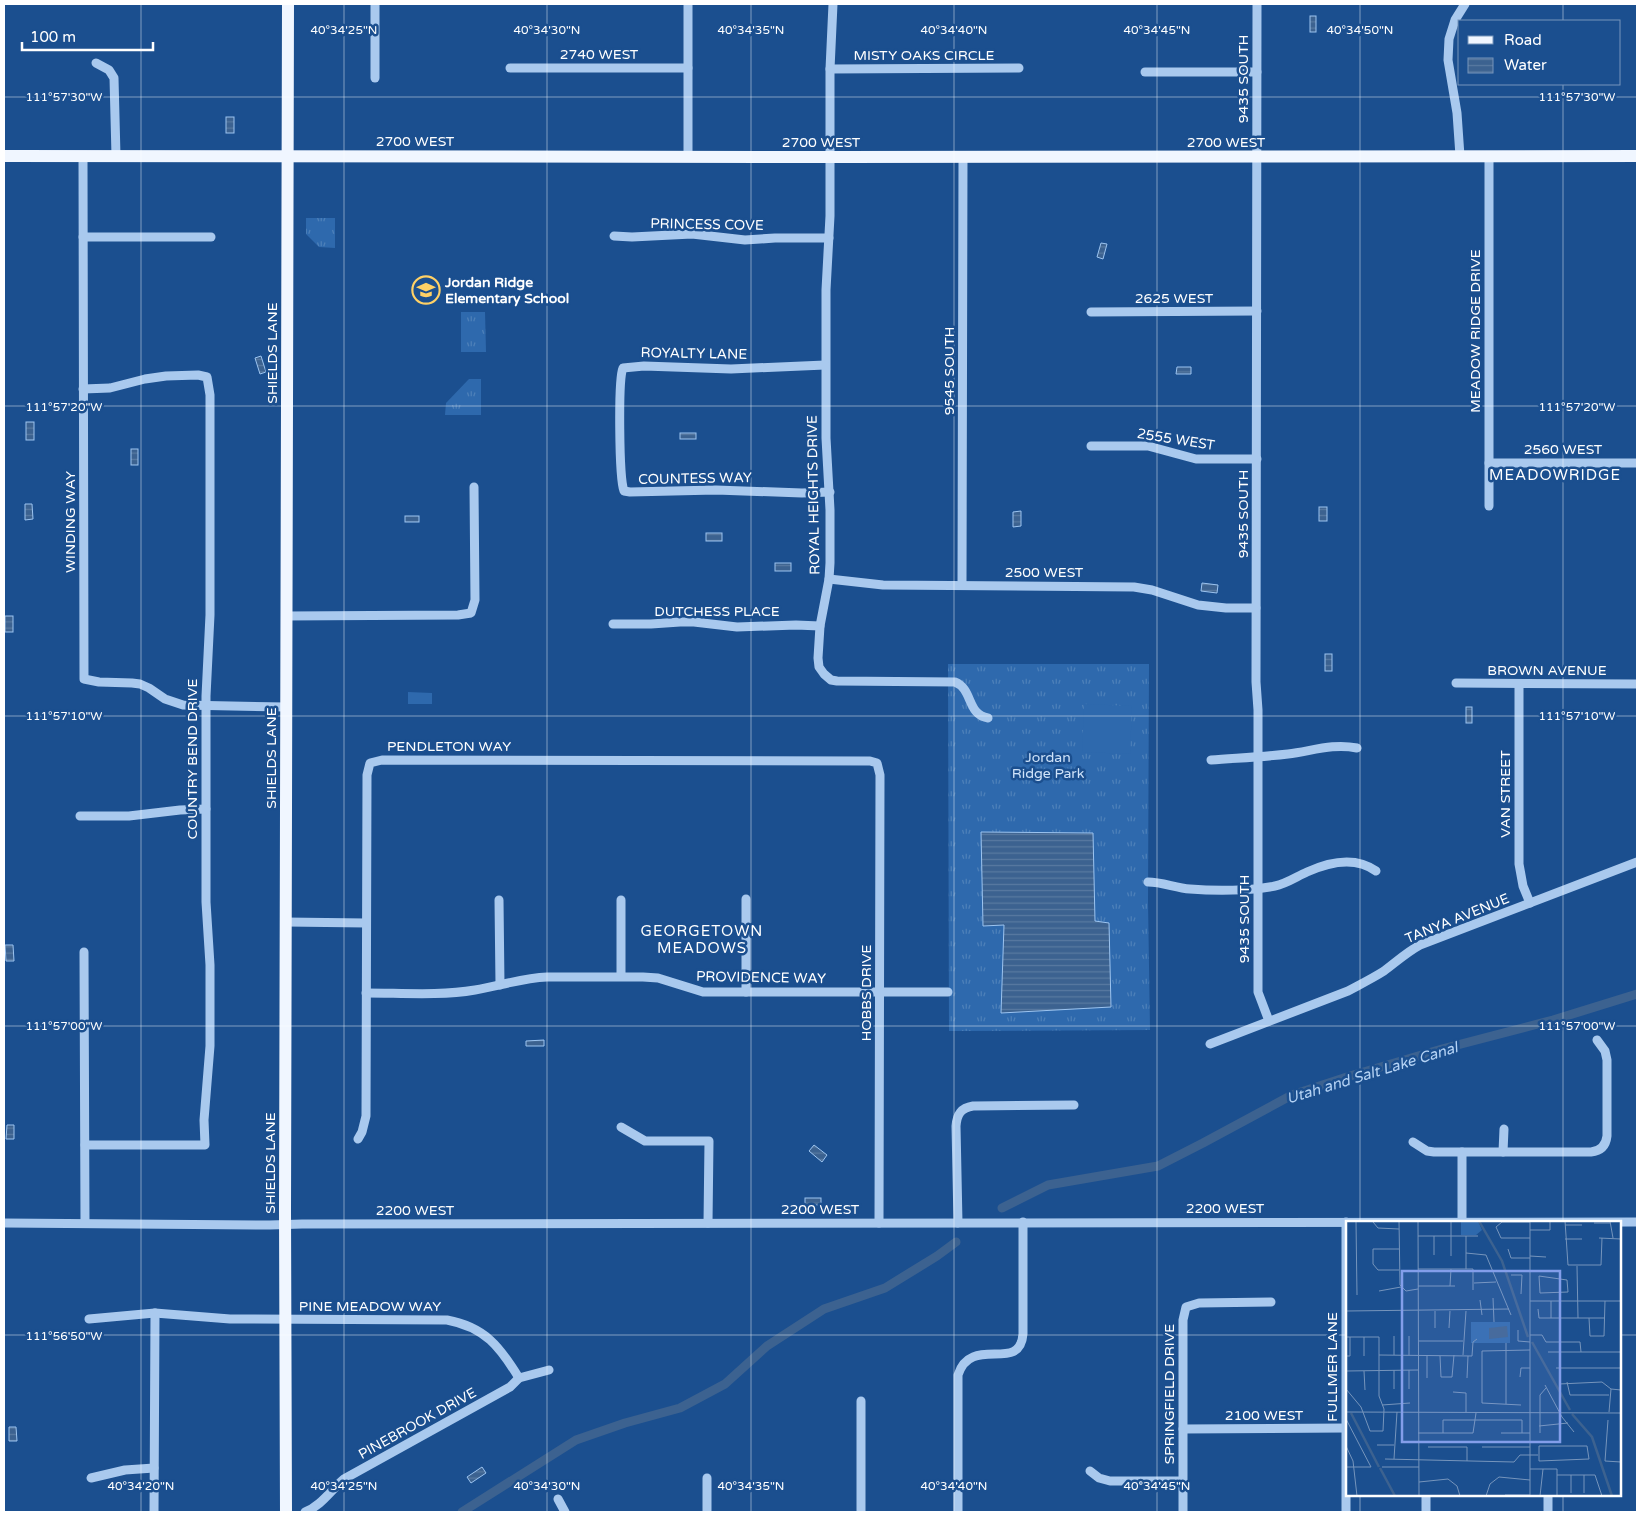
<svg xmlns="http://www.w3.org/2000/svg" width="1641" height="1516" viewBox="0 0 1641 1516" font-family="'Varela Round',sans-serif">
<style>
.grass{fill:url(#grass-tufts)}
.garden{fill:#2e69ad}
.water{fill:url(#water-rules);stroke:#9cc4f0}
.lines{fill:none;stroke-linecap:round;stroke-linejoin:round}
.canal{stroke:#3c6290;stroke-width:9}
.minor{stroke:#a9c9ee;stroke-width:9}
.major{stroke:#f0f6ff;stroke-width:12}
.ticks{fill:none;stroke:#fff;stroke-width:1;stroke-opacity:0.45}
.labels{text-anchor:middle;stroke-width:5;stroke-linejoin:round;paint-order:stroke}
.street-label{font-size:14px;fill:#fff;stroke:#1b4f8f}
.poi-label{font-size:14px;font-weight:bold;fill:#fff;stroke:#1b4f8f;text-anchor:start}
.park-label{font-size:14px;fill:#cfe3fa;stroke:#1b4f8f}
.neighbourhood-label{font-size:15px;letter-spacing:1px;fill:#fff;stroke:#1b4f8f}
.water-label{font-size:15px;font-style:italic;fill:#b5d3f5;stroke:#1b4f8f}
.inset-river{fill:none;stroke:#3c6290;stroke-width:2.5}
.inset-road{fill:none;stroke:#7695bc;stroke-width:1}
.view{fill:#839eea;fill-opacity:0.15;stroke:#839eea;stroke-width:2.5}
.inset-edge{fill:none;stroke:#fff;stroke-width:2.5}
.ticks-label{font-size:12px;text-anchor:middle;fill:#fff;stroke:#1b4f8f;stroke-width:5;stroke-linejoin:round;paint-order:stroke}
</style>
<defs>
<pattern id="grass-tufts" width="24" height="20" patternUnits="userSpaceOnUse" patternTransform="scale(1.25)"><rect width="24" height="20" fill="#2e69ad"/><path d="M3 7l-1-3M5 7V3M7 7l1-3M15 17l-1-3M17 17v-4M19 17l1-3" fill="none" stroke="#4d80b9"/></pattern>
<pattern id="water-rules" width="6" height="5" patternUnits="userSpaceOnUse" patternTransform="scale(1.25)"><rect width="6" height="5" fill="#3c6290"/><path d="M0 2.5h6" fill="none" stroke="#597aa1"/></pattern>
</defs>
<rect width="100%" height="100%" fill="#1b4f8f"/>
<!-- grass -->
<g class="grass">
<path d="M306,218H335V248L319,247L306,234Z"/>
<path d="M461,312H485L486,352H461Z"/>
<path d="M469,379H481V415H445L446,403Z"/>
<path d="M948,664H1149L1148,902L1150,1030L949,1031Z"/>
</g>
<!-- garden -->
<g class="garden">
<path d="M408,692L432,693V704H408Z"/>
<path d="M1084,704L1132,706L1130,754L1082,752Z"/>
</g>
<!-- water -->
<g class="water">
<rect x="1310" y="16" width="6" height="16"/>
<rect x="226" y="117" width="8" height="16"/>
<path d="M1101,243L1107,244L1103,259L1097,257Z"/>
<path d="M261,356L266,372L260,374L255,358Z"/>
<path d="M1177,367H1191V374H1176Z"/>
<rect x="26" y="422" width="8" height="18"/>
<rect x="680" y="433" width="16" height="6"/>
<rect x="131" y="449" width="7" height="16"/>
<path d="M25,504H32L33,519L25,520Z"/>
<rect x="1319" y="507" width="8" height="14"/>
<path d="M1021,511V526L1013,527V512Z"/>
<rect x="405" y="516" width="14" height="6"/>
<rect x="706" y="533" width="16" height="8"/>
<rect x="775" y="563" width="16" height="8"/>
<path d="M1202,583L1218,585L1217,593L1201,591Z"/>
<rect x="5" y="616" width="8" height="16"/>
<rect x="1325" y="654" width="7" height="17"/>
<rect x="1466" y="707" width="6" height="16"/>
<path d="M981,832L1093,833L1095,921L1109,923L1111,1007L1001,1013L1004,925L983,926Z"/>
<path d="M5,945H13L14,961H6Z"/>
<path d="M544,1040V1046H526V1041Z"/>
<path d="M7,1125H14V1139H6Z"/>
<path d="M814,1145L827,1155L822,1162L809,1151Z"/>
<rect x="805" y="1198" width="16" height="7"/>
<path d="M9,1427H16L17,1441H9Z"/>
<path d="M482,1467L486,1473L471,1483L467,1477Z"/>
</g>
<g class="lines">
<!-- canal -->
<g class="canal">
<path d="M1002,1208L1048,1185L1158,1166L1203,1143L1292,1095L1350,1076L1442,1049L1553,1020L1637,994"/>
<path d="M462,1512L576,1440L625,1423L680,1408L725,1384L767,1346L824,1309L885,1288L937,1256L956,1242"/>
</g>
<!-- minor -->
<g class="minor">
<path d="M375,4V78"/>
<path d="M833,4L830,69V216L826,290V438L830,510V563L829,579L820,626L818,658L819,667L824,674L831,680L837,681L955,682C973,689 967,715 988,718"/>
<path d="M1257,4L1256,682L1258,710V992L1269,1021"/>
<path d="M96,63L109,70L114,78L116,156"/>
<path d="M510,68H688"/>
<path d="M830,69L1019,68"/>
<path d="M1145,72H1257"/>
<path d="M83,156L84,679L99,682L132,683L140,684L149,688L165,699L183,705L286,707"/>
<path d="M688,156V4"/>
<path d="M1460,156L1457,113L1448,60L1449,39L1455,20L1465,4"/>
<path d="M614,236L632,237L692,234L745,240L775,238H829"/>
<path d="M83,237H211"/>
<path d="M1091,312L1257,311"/>
<path d="M825,365L731,369L644,366L623,368C618,379 619,478 624,491L630,492L716,490L802,493L830,492"/>
<path d="M83,389L110,388L145,379L166,376L198,375L207,377L210,395V615L206,696V902L210,965V1046L204,1120L205,1145H85"/>
<path d="M1091,446H1148L1196,459H1257"/>
<path d="M1489,463H1637"/>
<path d="M1489,506V156"/>
<path d="M829,579L883,585L1134,587L1152,590L1198,605L1226,608H1256"/>
<path d="M962,585L963,157"/>
<path d="M286,616L458,615L471,613L475,600L474,487"/>
<path d="M613,624H651L680,622H694L737,627L796,625L820,626"/>
<path d="M1456,683L1637,684"/>
<path d="M1519,684V864L1523,886L1530,903"/>
<path d="M1211,760C1237,758 1263,757 1288,754C1312,751 1333,743 1357,748"/>
<path d="M80,816H129L180,810L206,809"/>
<path d="M1148,882C1162,882 1176,888 1190,889C1215,891 1251,891 1275,886C1286,884 1296,877 1307,872C1329,862 1355,856 1376,871"/>
<path d="M746,899V992"/>
<path d="M499,900L500,985"/>
<path d="M621,900V976"/>
<path d="M286,922L366,923"/>
<path d="M84,952L85,1223"/>
<path d="M366,993C402,993 440,996 475,990C499,986 522,978 547,977H643L658,978L703,992H948"/>
<path d="M1210,1044L1348,991C1361,984 1373,978 1384,971C1396,962 1407,952 1420,945L1637,862"/>
<path d="M621,1127L645,1141H709L708,1223"/>
<path d="M358,1139L362,1132L366,1116L367,775L370,763L382,760L870,761L877,763L880,775L879,1223"/>
<path d="M1413,1142L1427,1151L1434,1152H1591C1601,1151 1606,1145 1607,1136V1060L1605,1051L1597,1040"/>
<path d="M1462,1152V1222"/>
<path d="M1503,1152L1504,1129"/>
<path d="M4,1223L270,1225L302,1224L1637,1222"/>
<path d="M958,1223L956,1126C957,1114 961,1108 973,1106L1074,1105"/>
<path d="M89,1319L155,1313L230,1319L447,1320C485,1327 500,1347 519,1378"/>
<path d="M861,1401V1512"/>
<path d="M1183,1429L1346,1428"/>
<path d="M1090,1471L1099,1478L1110,1481H1183"/>
<path d="M91,1478L125,1470L154,1468"/>
<path d="M707,1478V1512"/>
<path d="M1426,1495V1512"/>
<path d="M558,1499L565,1512"/>
<path d="M154,1512L155,1313"/>
<path d="M305,1512C321,1506 331,1490 344,1479L510,1387L519,1378L549,1370"/>
<path d="M958,1512V1375C971,1334 1020,1374 1023,1334V1222"/>
<path d="M1183,1512V1320L1186,1307L1199,1303L1271,1302"/>
<path d="M1346,1512V1222"/>
<path d="M1548,1512V1495"/>
</g>
<!-- major -->
<g class="major">
<path d="M4,156L842,157L1637,156"/>
<path d="M286,1512L285,1210L288,4"/>
</g>
</g>
<!-- ticks -->
<path class="ticks" d="M141,4V1512M344,4V1512M547,4V1512M751,4V1512M954,4V1512M1157,4V1512M1360,4V1222M1563,4V21M1563,84V1222M4,97H1637M4,406H1637M4,716H1637M4,1026H1637M4,1335H1347M1620,1335H1637M1360,1495V1512M1563,1495V1512"/>
<!-- icons -->
<defs>
<g id="school-ring" transform="scale(1.4375)"><circle r="9.5" fill="#1b4f8f" stroke="#ffd166" stroke-width="1.5"/><path d="M0-5L7-2L0 1L-7-2ZM-4 1L0 2.5L4 1V4Q0 6-4 4Z" fill="#ffd166"/></g>
</defs>
<g fill-rule="evenodd">
<use href="#school-ring" x="426" y="290"/>
</g>
<g class="labels">
<!-- street labels -->
<g class="street-label">
<text x="599" y="59">2740 WEST</text>
<text x="924" y="60">MISTY OAKS CIRCLE</text>
<text transform="translate(1243 79) rotate(-90)" y="5">9435 SOUTH</text>
<text x="415" y="146">2700 WEST</text>
<text x="821" y="147">2700 WEST</text>
<text x="1226" y="147">2700 WEST</text>
<text transform="translate(707 224) rotate(1)" y="5">PRINCESS COVE</text>
<text x="1174" y="303">2625 WEST</text>
<text transform="translate(1475 331) rotate(-90)" y="5">MEADOW RIDGE DRIVE</text>
<text transform="translate(272 353) rotate(-90)" y="5">SHIELDS LANE</text>
<text transform="translate(694 353) rotate(1)" y="5">ROYALTY LANE</text>
<text transform="translate(949 371) rotate(-90)" y="5">9545 SOUTH</text>
<text transform="translate(1176 439) rotate(9)" y="5">2555 WEST</text>
<text x="1563" y="454">2560 WEST</text>
<text transform="translate(695 478) rotate(-1)" y="5">COUNTESS WAY</text>
<text transform="translate(813 495) rotate(-91)" y="5">ROYAL HEIGHTS DRIVE</text>
<text transform="translate(1243 514) rotate(-90)" y="5">9435 SOUTH</text>
<text transform="translate(70 522) rotate(-90)" y="5">WINDING WAY</text>
<text x="1044" y="577">2500 WEST</text>
<text x="717" y="616">DUTCHESS PLACE</text>
<text x="1547" y="675">BROWN AVENUE</text>
<text x="449" y="751">PENDLETON WAY</text>
<text transform="translate(271 758) rotate(-90)" y="5">SHIELDS LANE</text>
<text transform="translate(192 759) rotate(-90)" y="5">COUNTRY BEND DRIVE</text>
<text transform="translate(1505 794) rotate(-90)" y="5">VAN STREET</text>
<text transform="translate(1457 918) rotate(-22)" y="5">TANYA AVENUE</text>
<text transform="translate(1244 919) rotate(-90)" y="5">9435 SOUTH</text>
<text transform="translate(761 977) rotate(1)" y="5">PROVIDENCE WAY</text>
<text transform="translate(866 993) rotate(-90)" y="5">HOBBS DRIVE</text>
<text transform="translate(270 1163) rotate(-90)" y="5">SHIELDS LANE</text>
<text x="1225" y="1213">2200 WEST</text>
<text x="820" y="1214">2200 WEST</text>
<text x="415" y="1215">2200 WEST</text>
<text x="370" y="1311">PINE MEADOW WAY</text>
<text transform="translate(1332 1367) rotate(-90)" y="5">FULLMER LANE</text>
<text transform="translate(1169 1394) rotate(-90)" y="5">SPRINGFIELD DRIVE</text>
<text x="1264" y="1420">2100 WEST</text>
<text transform="translate(417 1423) rotate(-29)" y="5">PINEBROOK DRIVE</text>
</g>
<!-- poi labels -->
<g class="poi-label">
<text x="445" y="287">Jordan Ridge<tspan x="445" dy="16">Elementary School</tspan></text>
</g>
<!-- park labels -->
<g class="park-label">
<text x="1048" y="762">Jordan<tspan x="1048" dy="16">Ridge Park</tspan></text>
</g>
<!-- neighbourhood labels -->
<g class="neighbourhood-label">
<text x="1555" y="480">MEADOWRIDGE</text>
<text x="702" y="936">GEORGETOWN<tspan x="702" dy="17">MEADOWS</tspan></text>
</g>
<!-- water labels -->
<g class="water-label">
<text transform="translate(1372 1073) rotate(-17)" y="5">Utah and Salt Lake Canal</text>
</g>
</g>
<!-- overview -->
<g transform="translate(1346 1221)">
<rect width="275" height="275" fill="#1b4f8f"/>
<path d="M115,0H132L136,9L130,14H115ZM125,101H164V122H125Z" fill="#2e69ad"/>
<path d="M161,105L162,116L143,118V107Z" fill="#3c6290"/>
<path class="inset-river" d="M133,0L156,40L182,116M186,121L224,189M5,192L33,246M226,193L246,216L266,275M34,247L49,275"/>
<path class="inset-road" d="M10,0L11,74M53,0L54,64L60,70L72,68M72,0L73,275M184,0V275M219,0L222,44H255L256,17M264,0L267,17M27,1L32,7L53,8M248,2H264M219,4H236M150,6L155,17H184M150,6L156,1H184M184,9H204V0M72,15H132M88,15V34M120,15V48M253,17L275,18M219,18H236M53,28H27V43L32,49H53M162,28L165,37H184M120,32L140,34L165,94M105,35V0M184,35L200,36M231,45L232,97M72,48H127V69M165,54H176L175,73M193,55L221,59L222,71L194,72ZM128,62L150,61M72,65H109M104,65L105,48M33,70L55,66M147,77L148,101M134,79L136,94M184,80H275M205,80V97M192,88L193,97H259M0,90L163,88M89,90V107M243,97L244,115H258L259,80M103,107L104,90M172,109V120L184,121M184,114H196L200,121H234L235,131M63,115V134M0,116H33V175L38,188L37,210H24L15,186L0,168M18,116V135M73,120H117M160,122V183M202,131H275M33,134L126,135L127,121L131,118M48,134V115M117,134L120,90M0,135H4V116M94,135L95,156H106L108,134M210,147H275M48,149V168M63,149V168M0,150L72,149M18,150L19,169M174,156L175,147H184M81,157V134M121,157L122,135M221,161L224,174H263M213,163L256,161L265,168L275,169M199,164L216,196L228,211M107,171L120,172V191M36,184L64,182M175,184L136,182V130L184,129M0,191L275,192M263,191L265,168M0,198L25,246H0M262,199L259,240L275,241M193,205L222,202M72,212H127L130,192M97,212V199H176V212M155,212H184M194,212V174L200,167M31,224H48M0,225L7,240L11,275M193,225H241L243,238L193,240ZM82,226H121V240M136,226H184M39,238L168,241L174,234H192M48,238L51,191M36,246H73M184,248H211V275M211,254H249L256,275M73,261L102,258L111,265L114,275M225,272V254M238,272V254M159,274H184M140,275L144,263L153,256L184,259M194,275L197,248"/>
<path class="view" d="M56,50H214V221H56Z"/>
<rect width="275" height="275" class="inset-edge"/>
</g>
<g class="ticks-label">
<text x="344" y="34">40°34'25"N</text>
<text x="547" y="34">40°34'30"N</text>
<text x="751" y="34">40°34'35"N</text>
<text x="954" y="34">40°34'40"N</text>
<text x="1157" y="34">40°34'45"N</text>
<text x="1360" y="34">40°34'50"N</text>
<text x="1577" y="101">111°57'30"W</text>
<text x="64" y="101">111°57'30"W</text>
<text x="1577" y="411">111°57'20"W</text>
<text x="64" y="411">111°57'20"W</text>
<text x="1577" y="720">111°57'10"W</text>
<text x="64" y="720">111°57'10"W</text>
<text x="1577" y="1030">111°57'00"W</text>
<text x="64" y="1030">111°57'00"W</text>
<text x="64" y="1340">111°56'50"W</text>
<text x="141" y="1490">40°34'20"N</text>
<text x="344" y="1490">40°34'25"N</text>
<text x="547" y="1490">40°34'30"N</text>
<text x="751" y="1490">40°34'35"N</text>
<text x="954" y="1490">40°34'40"N</text>
<text x="1157" y="1490">40°34'45"N</text>
</g>
<!-- border -->
<rect width="1641" height="1516" fill="none" stroke="#ffffff" stroke-width="10"/>
<!-- legend -->
<rect x="1458" y="20" width="162" height="65" fill="#1b4f8f" stroke="#7695bc"/>
<rect x="1468" y="36" width="25" height="8" fill="#f0f6ff" stroke="#7695bc"/>
<text x="1504" y="45" font-size="15" fill="#ffffff">Road</text>
<rect x="1468" y="58" width="25" height="15" fill="url(#water-rules)" stroke="#7695bc"/>
<text x="1504" y="70" font-size="15" fill="#ffffff">Water</text>
<!-- scale -->
<path d="M22 42v8h131v-8" fill="none" stroke="#ffffff" stroke-width="2.5"/>
<text x="30" y="42" font-size="15" fill="#ffffff" stroke="#1b4f8f" stroke-width="4" paint-order="stroke">100 m</text>
</svg>
